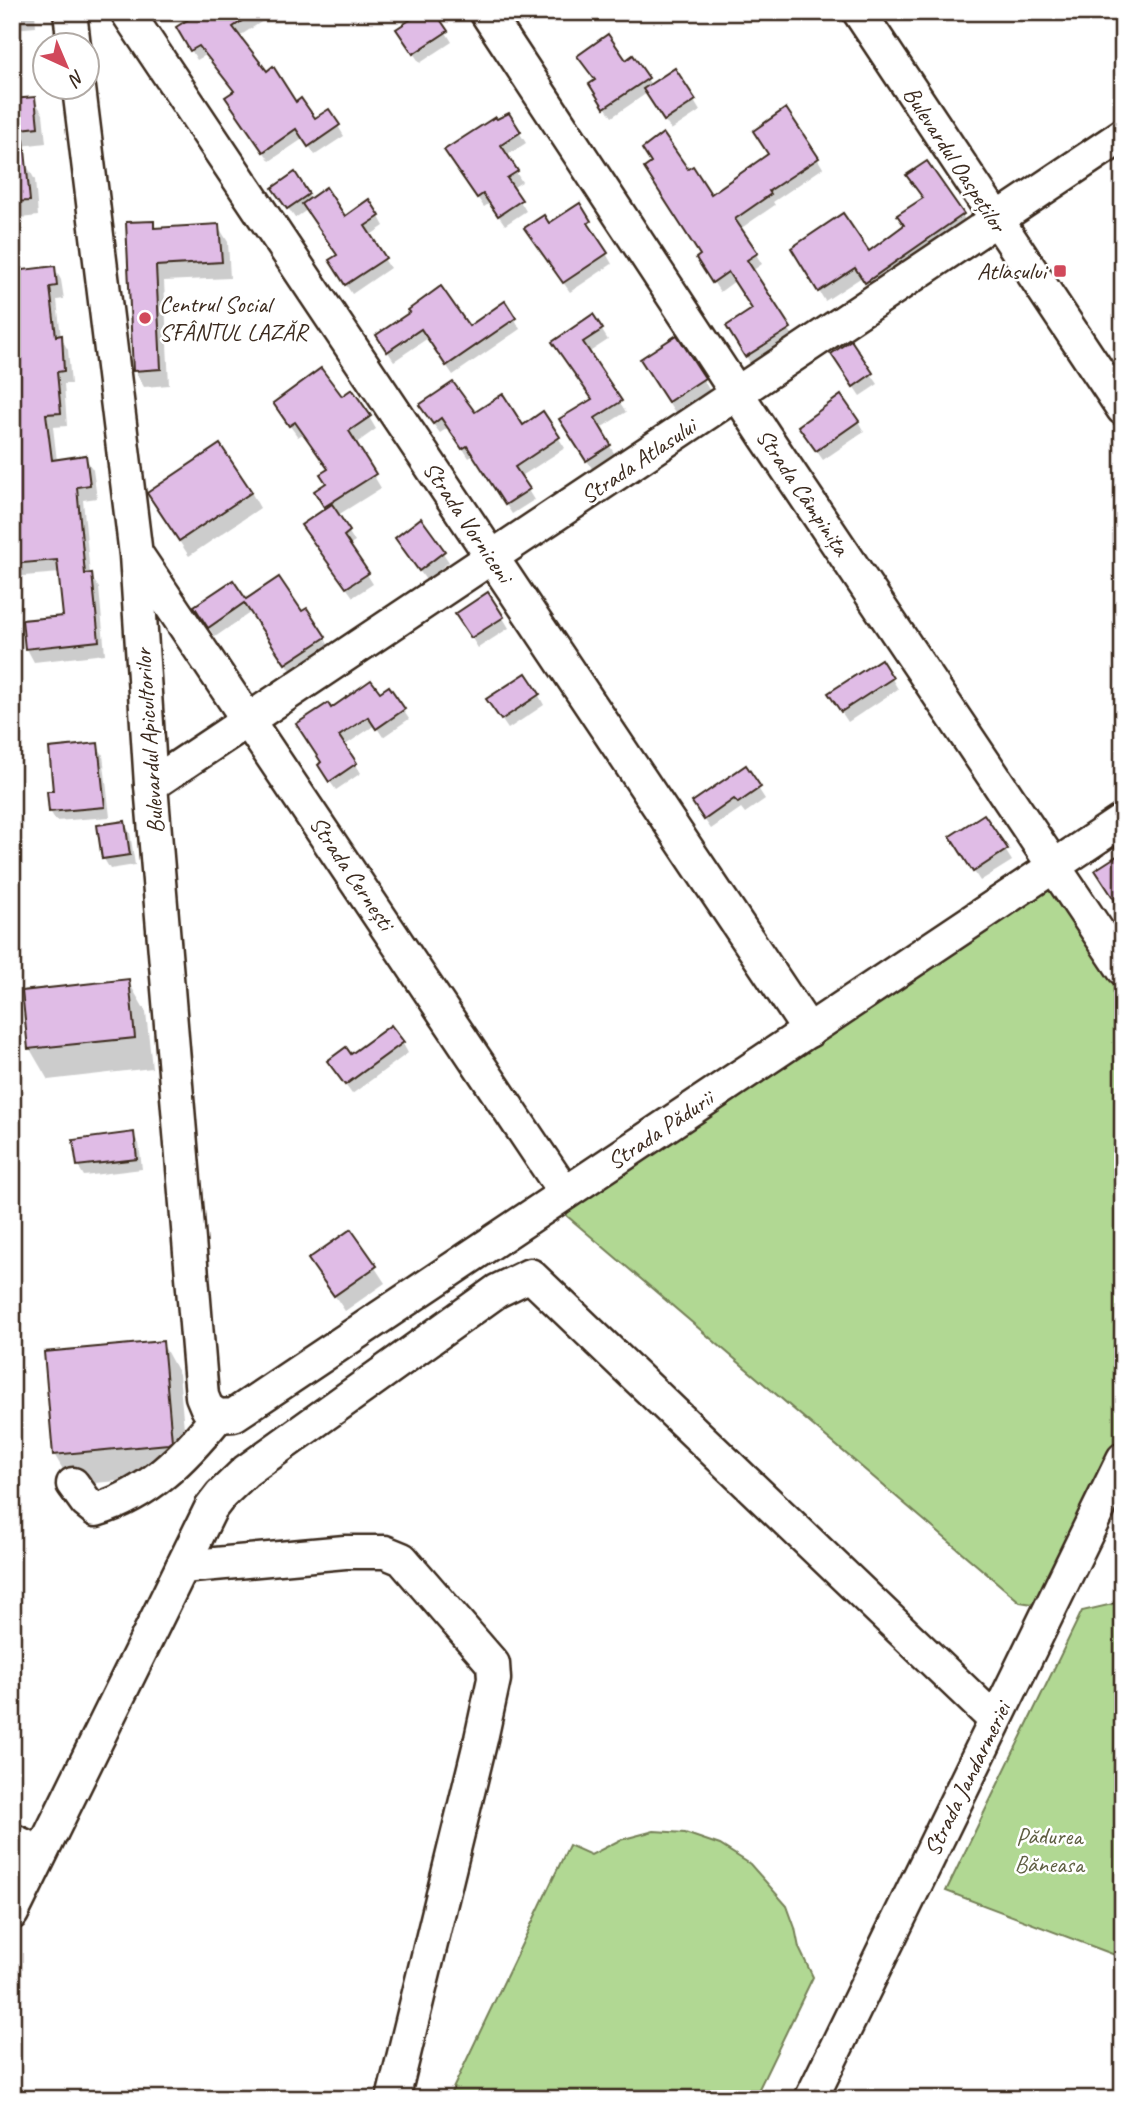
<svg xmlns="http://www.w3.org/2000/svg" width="1135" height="2111" viewBox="0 0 1135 2111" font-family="Caveat,sans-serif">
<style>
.green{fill:#b1d893;stroke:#768158;stroke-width:2}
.shadow{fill:#0003}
.building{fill:#e0bce6;stroke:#3b2a1e;stroke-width:2}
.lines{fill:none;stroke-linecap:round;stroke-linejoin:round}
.minor-casing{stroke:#3b2a1e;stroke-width:37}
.minor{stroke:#fff;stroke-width:32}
.poi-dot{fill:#d1495b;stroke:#fff;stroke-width:2.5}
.labels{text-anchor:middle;stroke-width:5;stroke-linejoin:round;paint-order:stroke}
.street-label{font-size:24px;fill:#3b2a1e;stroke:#fff}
.poi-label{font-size:24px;fill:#3b2a1e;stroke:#fff;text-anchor:end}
.park-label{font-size:24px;fill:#5e5e41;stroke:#fff}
</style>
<rect width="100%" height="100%" fill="#fff"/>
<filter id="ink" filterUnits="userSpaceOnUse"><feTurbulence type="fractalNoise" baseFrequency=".0143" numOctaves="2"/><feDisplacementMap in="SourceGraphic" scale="14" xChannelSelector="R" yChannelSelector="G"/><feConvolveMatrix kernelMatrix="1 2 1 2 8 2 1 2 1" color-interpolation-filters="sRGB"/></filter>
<g filter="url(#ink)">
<!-- green -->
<g class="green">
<path d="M1054,866L1123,969V1459L1051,1607L1020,1602L567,1216L565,1193Z"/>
<path d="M1123,1585V1958L946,1891L1082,1611L1113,1604Z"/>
<path d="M654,1831L685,1833L720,1845L750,1864L787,1906L795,1928L799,1948L813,1977L754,2099H448L569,1845L591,1855L620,1840Z"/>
</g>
<!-- shadow -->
<g class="shadow">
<path d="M12,12H35L36,27L12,29Z"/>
<path d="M204,12H277L238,37L266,73L295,104L315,121L338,126L344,136L315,155L304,138L270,161L233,108L235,93L206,55L197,60L178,27Z"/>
<path d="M415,12H433L452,42L420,63L404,40L422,23Z"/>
<path d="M633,57L651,85L694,101L700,111L671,130L647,93L612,117L597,95L626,62Z"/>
<path d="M34,99L43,114L46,143L12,147V101Z"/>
<path d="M508,115L526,143L506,156L522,182L512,188L526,211L505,225L490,203L484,207L452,161L497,122Z"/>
<path d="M817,158L823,168L773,202L775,205L740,229L762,264L752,271L795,339L752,366L728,326L754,310L735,281L720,292L704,268L688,171L710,197Z"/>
<path d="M26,164L35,180L38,216L12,219V165Z"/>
<path d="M294,175L311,200L345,218L379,217L384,226L369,236L390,268L352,294L336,270L338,256L307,210L295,218L281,198Z"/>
<path d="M579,206L612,264L570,292L532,239Z"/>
<path d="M962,215L968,225L872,292L862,277L825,301L799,259L869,254L906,227Z"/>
<path d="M153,223L157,229L218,226L228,242L230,278L164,281L169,385L144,387L135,371L128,224Z"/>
<path d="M54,267L61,280L64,299L57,300L61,338L68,350L71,384H64L67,426L53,427L57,461L85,457L93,470L97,498L83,500L90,575L99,588L105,654L34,662L27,649L24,622L64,617L60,573L12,577V511L21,348L20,304Z"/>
<path d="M412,313L468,328L515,319L520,329L453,375L428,338L394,361L384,346Z"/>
<path d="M593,316L608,340L588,353L626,412L599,429L616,456L593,470L568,430L593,400L560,352Z"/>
<path d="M850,343L878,384L860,396L839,365Z"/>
<path d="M651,375L703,379L712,395L678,417Z"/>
<path d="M341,399L369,417L376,429L355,444L381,488L338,515L355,542L349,546L373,584L353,597L309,536L327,509L316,491L328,484L329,471L304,433L298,437L282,415Z"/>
<path d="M543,414L565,448L520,477L534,500L512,514L474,455L469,458L449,427L440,433L427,416L474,415L522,427Z"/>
<path d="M858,421L864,432L823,460L806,436Z"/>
<path d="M251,492L260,508L189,556L158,509Z"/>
<path d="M421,521L449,562L426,580L403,548Z"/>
<path d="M245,602L301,613L324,637L330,648L293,673L251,612L215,637L202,617Z"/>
<path d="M503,618L509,628L478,648L463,624Z"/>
<path d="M892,679L898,689L848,722L836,704Z"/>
<path d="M538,694L544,705L508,729L495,710Z"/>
<path d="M379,695L403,710L409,719L383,737L375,725L344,746L361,773L336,790L325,775L323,763L331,711Z"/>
<path d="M97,745L103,755L110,817L56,821L50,811L55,792Z"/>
<path d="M745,768L765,799L745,813L741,808L711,829L700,813Z"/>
<path d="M984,816L1012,861L980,881L958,847Z"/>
<path d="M124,823L130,833L135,865L110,869L104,859L99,826Z"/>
<path d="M128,981L146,1012L152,1068L48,1080L30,1049L24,993Z"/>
<path d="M402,1042L408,1053L352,1094L335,1071L351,1057Z"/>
<path d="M133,1134L139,1144L142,1169L84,1176L78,1166L75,1141Z"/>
<path d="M351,1231L385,1283L345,1311L310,1259Z"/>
<path d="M162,1343L179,1374L188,1472L186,1475L72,1485L54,1454Z"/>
</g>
<!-- building -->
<g class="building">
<path d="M200,12H255L233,27L267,71L273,66L296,102L301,98L315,118L329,109L340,125L308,147L296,129L263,152L225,97L234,91L199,46L190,51L176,27Z"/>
<path d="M422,12H435L448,31L413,54L396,29Z"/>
<path d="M608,34L626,60L633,55L649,78L604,108L589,84L595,80L577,56Z"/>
<path d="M675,68L696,100L664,121L643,89Z"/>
<path d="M35,97L38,127L12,130V99Z"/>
<path d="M786,108L819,158L769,191L771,194L735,219L758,253L747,260L791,328L745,357L726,326L752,309L728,272L712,283L696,258L700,255L644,168L651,163L642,149L663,133L688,169L693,166L711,194L768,154L753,131Z"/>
<path d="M509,113L521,132L501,145L518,171L507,178L522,200L498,216L483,194L477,198L444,150L495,117L497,119Z"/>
<path d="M24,140L30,201L12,202V141Z"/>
<path d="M927,161L964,214L865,283L855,268L818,292L791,248L843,213L869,251L904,225L897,215L923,198L906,175Z"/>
<path d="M295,172L309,194L287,209L272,188Z"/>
<path d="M326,187L345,216L369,199L380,216L365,226L386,258L345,285L329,260L337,255L302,204Z"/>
<path d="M580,203L591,221L588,223L608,253L563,283L524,228L544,215L549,223Z"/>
<path d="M154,221V228L219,224L222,262L156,266L161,369L133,371L126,222Z"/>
<path d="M55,266L57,286L50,287L56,336L62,335L64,371L57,372L61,413L46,414L52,460L86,455L90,485L77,487L85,574L92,573L99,641L25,649L22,620L63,616L57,560L12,564V347H19L13,303L18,302L14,271Z"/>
<path d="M441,286L469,326L505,301L516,318L446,366L421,329L387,352L376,335L410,312L408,310Z"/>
<path d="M593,314L603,329L583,342L622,401L595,418L611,445L586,461L559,419L592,399L552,342Z"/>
<path d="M677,335L705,378L668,402L640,359Z"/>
<path d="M851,340L873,373L853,387L831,354Z"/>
<path d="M321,368L342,396L352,389L371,416L349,431L376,474L324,507L314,491L326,483L320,474L328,469L295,422L289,426L273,403Z"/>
<path d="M453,382L475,412L503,394L523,425L543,411L560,437L515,467L530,489L505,505L467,446L462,449L441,418L433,424L419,405Z"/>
<path d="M841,395L859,421L816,451L798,426Z"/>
<path d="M220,444L252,492L179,541L147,493Z"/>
<path d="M332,504L350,531L344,536L369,573L346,588L301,525Z"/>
<path d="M421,518L445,551L419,571L395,538Z"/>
<path d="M279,577L302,611L307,608L326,637L285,664L244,603L208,628L194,606L233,580L246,599Z"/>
<path d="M488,592L504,617L471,638L455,614Z"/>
<path d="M881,659L893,678L841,712L828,693Z"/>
<path d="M526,673L540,694L501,720L486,699Z"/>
<path d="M371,680L380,692L389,686L405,709L376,729L368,717L339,736L357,763L329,782L318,765L321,762L296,724L328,703L331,708Z"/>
<path d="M98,743L105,807L49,812L47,791H53L49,748Z"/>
<path d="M746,765L761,787L738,803L734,799L704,820L692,802Z"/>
<path d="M984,814L1008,849L973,872L950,836Z"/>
<path d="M125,821L130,855L102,859L97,825Z"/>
<path d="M1123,852V913L1095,870Z"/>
<path d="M129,979L135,1038L28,1049L22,991Z"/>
<path d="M391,1025L404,1042L345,1085L327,1061L346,1047L351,1054Z"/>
<path d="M134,1132L137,1159L77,1166L73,1140Z"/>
<path d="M351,1229L377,1266L334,1296L308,1259Z"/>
<path d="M163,1341L172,1441L168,1444L53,1455L44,1352Z"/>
</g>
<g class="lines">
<!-- minor casing -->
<g class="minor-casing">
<g id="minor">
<path d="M70,12L74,46"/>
<path d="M127,12L809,1031"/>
<path d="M486,12L765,436L1123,969"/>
<path d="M859,12L1123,409"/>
<path d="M79,88L136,555L151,785L202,1396L207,1408L218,1416L234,1415L1123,820"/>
<path d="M137,555L565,1193"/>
<path d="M151,785L1123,135"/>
<path d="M73,1484L86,1502L96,1510C149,1494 184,1458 218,1416"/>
<path d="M182,1567L345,1552H385L402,1559L493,1664L494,1679L481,1739L393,2099"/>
<path d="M12,1840L41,1853"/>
<path d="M12,1913L211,1508L221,1495L246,1471L497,1291L530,1275L995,1720"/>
<path d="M811,2099L1123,1459"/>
</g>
</g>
<!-- minor -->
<use href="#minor" class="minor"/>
</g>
</g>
<!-- markers -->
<g class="poi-dot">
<rect x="1053" y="264" width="14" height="14" rx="3.5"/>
<circle cx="145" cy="318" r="7"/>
</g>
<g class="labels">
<!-- street labels -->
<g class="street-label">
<text transform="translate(955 159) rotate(57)" y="8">Bulevardul Oaspeților</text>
<text transform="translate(638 461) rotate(-34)" y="8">Strada Atlasului</text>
<text transform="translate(803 492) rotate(56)" y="8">Strada Câmpinița</text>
<text transform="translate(468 522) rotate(56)" y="8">Strada Vorniceni</text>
<text transform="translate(149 741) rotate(-94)" y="8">Bulevardul Apicultorilor</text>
<text transform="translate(352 873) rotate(56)" y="8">Strada Cernești</text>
<text transform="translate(660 1130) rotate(-34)" y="8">Strada Pădurii</text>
<text transform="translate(967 1779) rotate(-64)" y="8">Strada Jandarmeriei</text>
</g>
<!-- poi labels -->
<g class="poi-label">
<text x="1046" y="279">Atlasului</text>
<text x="159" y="312" text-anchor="start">Centrul Social<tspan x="159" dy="28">SFÂNTUL LAZĂR</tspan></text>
</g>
<!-- park labels -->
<g class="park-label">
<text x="1049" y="1844">Pădurea<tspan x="1049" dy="28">Băneasa</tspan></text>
</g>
</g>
<!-- margin -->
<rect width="1135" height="2111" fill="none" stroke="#fff" stroke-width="42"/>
<rect x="21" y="21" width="1093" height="2069" fill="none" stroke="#3b2a1e" stroke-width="2.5" filter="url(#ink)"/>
<!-- north arrow -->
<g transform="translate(66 66) rotate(136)"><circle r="33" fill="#ffffff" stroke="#b1aaa5" stroke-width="2"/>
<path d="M0-5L12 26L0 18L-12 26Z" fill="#d1495b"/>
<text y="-10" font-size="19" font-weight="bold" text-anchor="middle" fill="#3b2a1e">N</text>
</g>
</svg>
